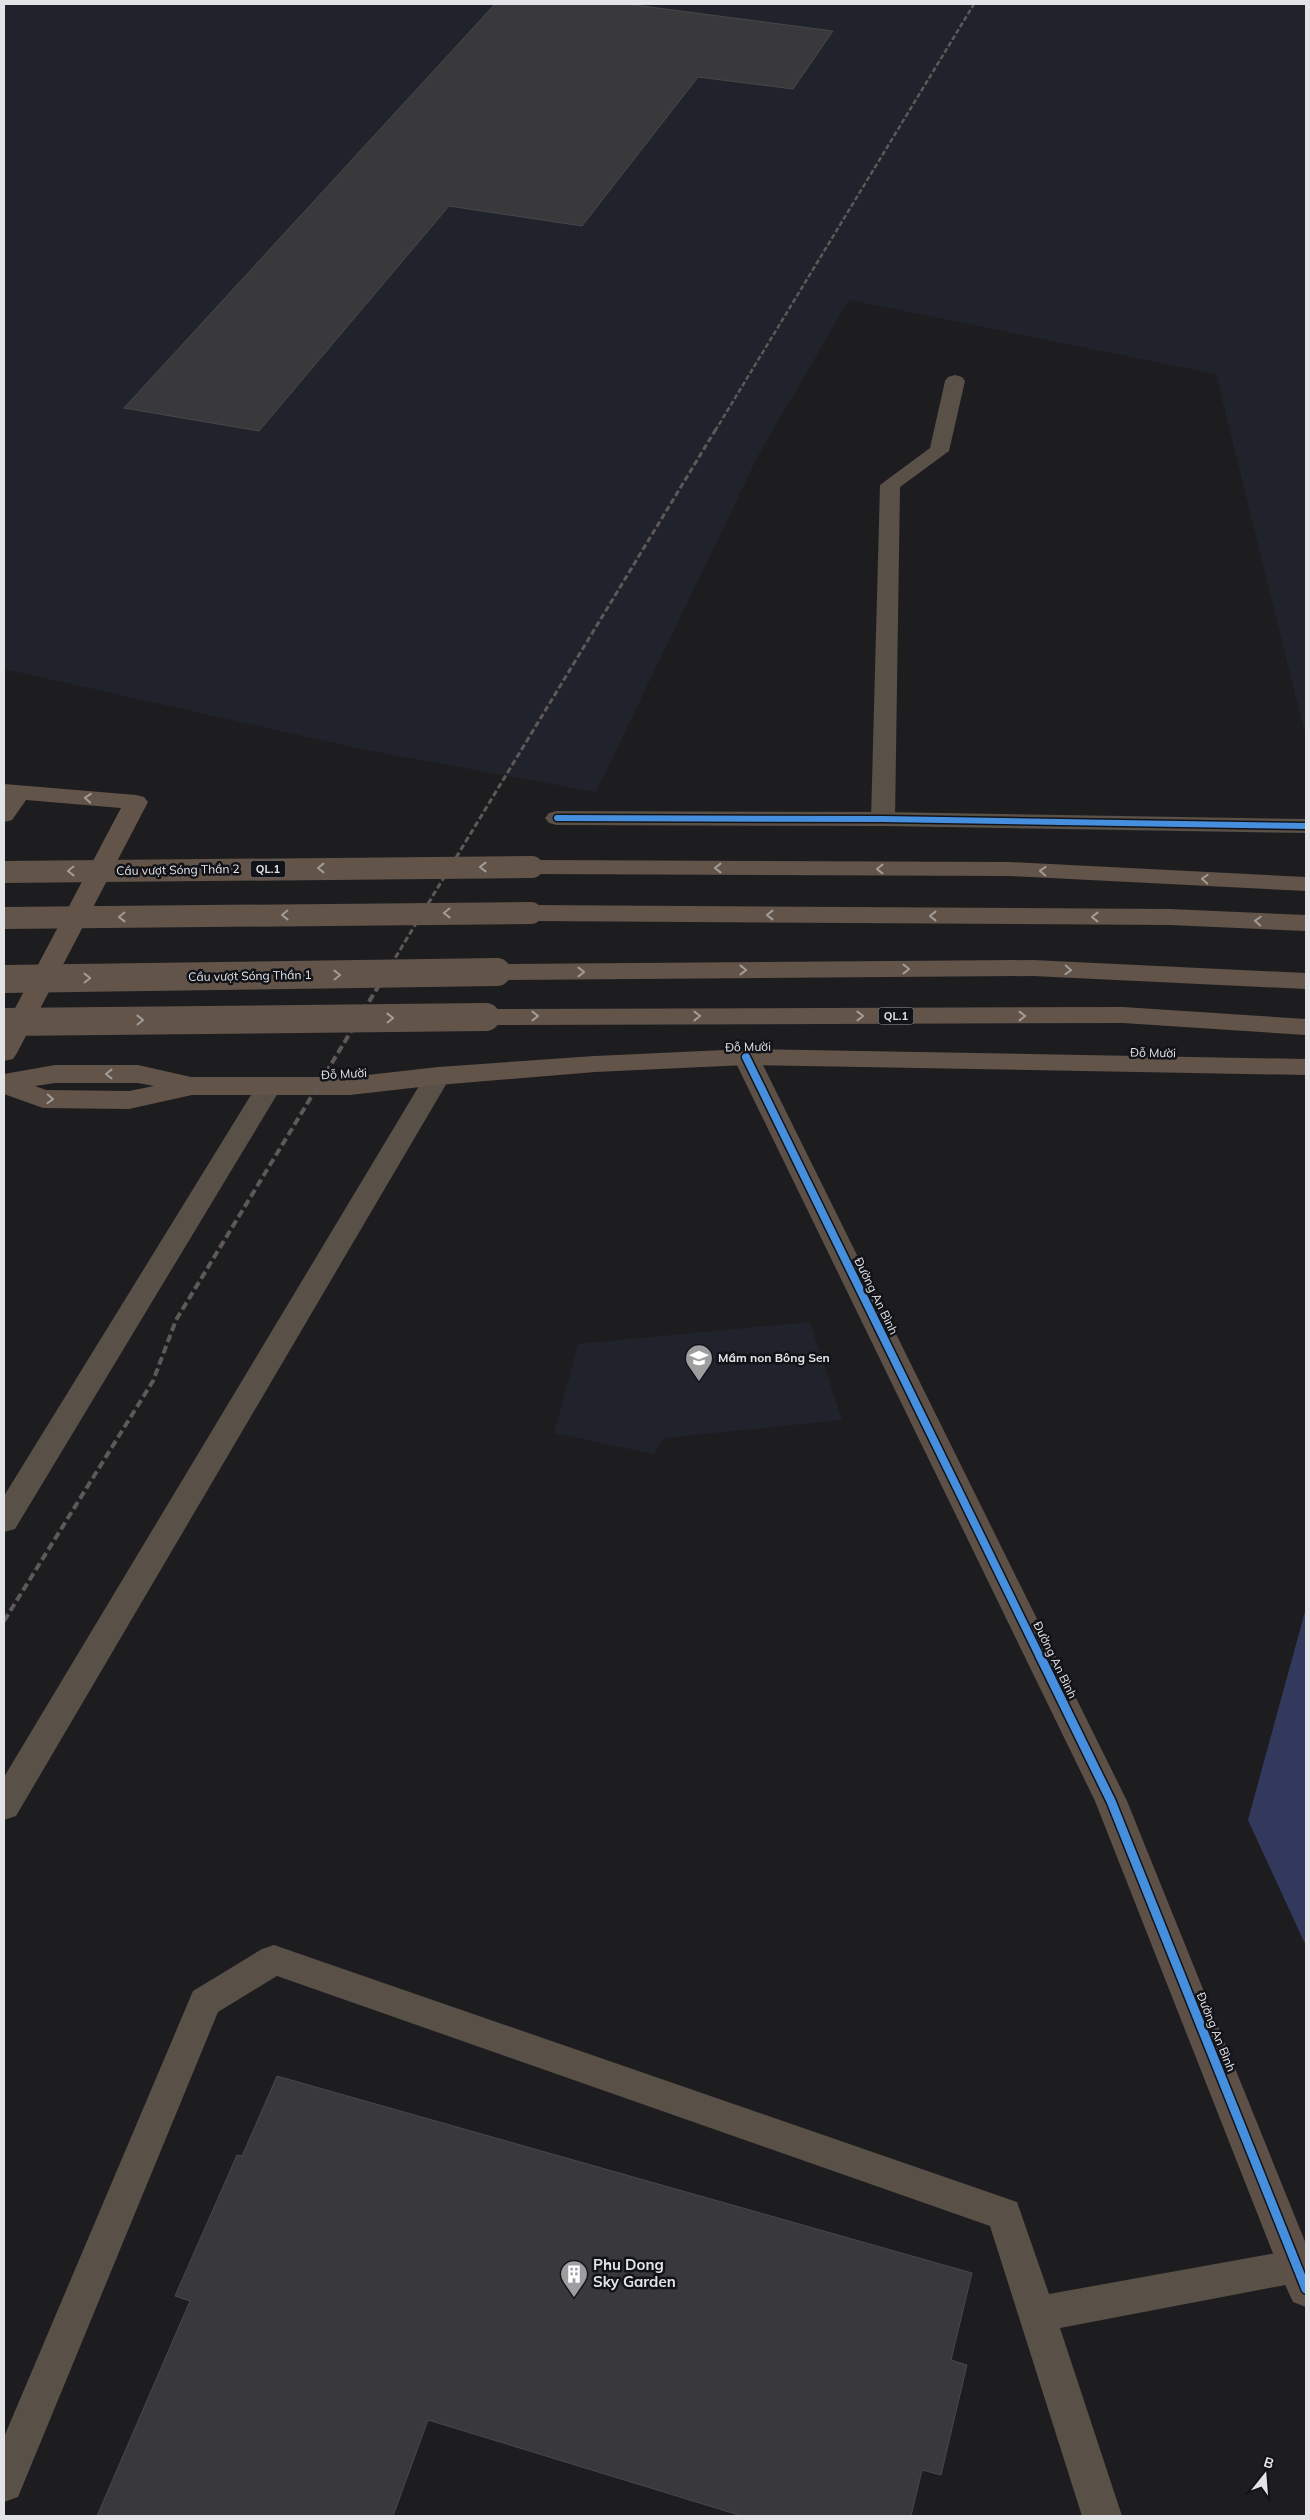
<svg xmlns="http://www.w3.org/2000/svg" width="1310" height="2520" viewBox="0 0 1310 2520" font-family="Mulish,sans-serif">
<style>
.built{fill:#21232c}
.green{fill:#33395d}
.building{fill:#39393b;stroke:#47484a}
.lines{fill:none;stroke-linecap:round;stroke-linejoin:round}
.lane{fill:#595047;fill-rule:evenodd}
.street{fill:#595047;fill-rule:evenodd}
.secondary{fill:#5d5046;fill-rule:evenodd}
.highway{fill:#625449;fill-rule:evenodd}
.rail-far2{stroke:#5e5856;stroke-width:2.5;stroke-dasharray:5 2.5;stroke-linecap:butt}
.rail-far1{stroke:#5e5856;stroke-width:3;stroke-dasharray:6 3;stroke-linecap:butt}
.rail{stroke:#5e5856;stroke-width:4;stroke-dasharray:8 4;stroke-linecap:butt}
.highway-bridge-far1{stroke:#625449;stroke-width:22}
.highway-bridge{stroke:#625449;stroke-width:28}
.cycleway-far2-casing{stroke:#121318;stroke-width:9}
.cycleway-far1-casing{stroke:#121318;stroke-width:11}
.cycleway-casing{stroke:#121318;stroke-width:12}
.cycleway-far2{stroke:#468fdf;stroke-width:6}
.cycleway-far1{stroke:#468fdf;stroke-width:8}
.cycleway{stroke:#468fdf;stroke-width:9}
.oneway{stroke:#a29c98}
.labels{text-anchor:middle;stroke-width:5;stroke-linejoin:round;paint-order:stroke}
.shield{fill:#121318;stroke:#a4a5a9;stroke-width:1}
.shield-label{font-size:11px;font-weight:bold;fill:#e3e4e7}
.street-label{font-size:12px;fill:#e3e4e7;stroke:#121318}
.poi-label{font-size:12px;font-weight:bold;fill:#e3e4e7;stroke:#121318;text-anchor:start}
.near-poi-label{font-size:15px;font-weight:bold;fill:#e3e4e7;stroke:#121318;text-anchor:start}
</style>
<rect width="100%" height="100%" fill="#1d1d20"/>
<!-- built -->
<g class="built">
<path d="M4,4H1306V738L1216,374L849,300L759,454L596,792L366,750L4,669Z"/>
<path d="M810,1322L842,1420L664,1438L654,1454L554,1433L578,1344Z"/>
</g>
<!-- green -->
<path class="green" d="M1306,1608V1946L1248,1820Z"/>
<!-- building -->
<g class="building">
<path d="M495,4H627L833,31L793,89L698,77L582,226L449,206L259,431L124,408Z"/>
<path d="M277,2076L972,2273L951,2360L967,2365L941,2475L922,2470L911,2516H742L428,2420L393,2516H97L190,2301L175,2296L237,2155L242,2156Z"/>
</g>
<g class="lines">
<!-- lane -->
<g class="lane">
<path d="M955,375L962,377L965,381L949,451L900,487L895,819L891,824L883,826L875,824L871,819L880,485L930,448L945,381L948,377Z"/>
<path d="M438,1067L447,1070L451,1076L16,1816L4,1820V1777L425,1076L429,1070Z"/>
<path d="M268,1079L277,1082L281,1088L15,1529L4,1532V1496L259,1082Z"/>
<path d="M274,1945L1017,2202L1049,2294L1298,2249L1306,2253V2281L1060,2328L1122,2516H1082L990,2226L277,1976L218,2012L18,2497L4,2502V2437L193,1991L262,1949Z"/>
</g>
<!-- street -->
<path class="street" d="M557,811L883,812L1306,819V833L883,826L557,825L549,823L545,818L549,813Z"/>
<!-- secondary -->
<path class="secondary" d="M746,1049L755,1051L759,1057L1127,1801L1306,2244V2307L1293,2302L1287,2289L1095,1801L733,1057L737,1051Z"/>
<!-- highway -->
<g class="highway">
<path d="M4,784L136,795L144,797L148,802L17,1053L13,1059L4,1061V1029L121,808L26,800L12,820L4,822Z"/>
<path d="M532,860L1009,862L1306,877V891L1009,876L532,874L524,872L520,867L524,862Z"/>
<path d="M531,905L1170,909L1306,915V931L1170,925L531,921L522,918L519,913L522,908Z"/>
<path d="M1033,960L1306,973V989L1033,976L497,980L488,978L485,972L488,966L497,964Z"/>
<path d="M1123,1007L1306,1019V1035L1123,1023L486,1025L477,1023L473,1017L477,1011L486,1009Z"/>
<path d="M746,1049L1306,1059V1075L746,1065L595,1072L438,1085L350,1095H192L129,1109L43,1108L4,1094V1074L55,1065H138L191,1077H350L438,1067L595,1056ZM55,1083H138L154,1086L129,1091L46,1090L35,1086Z"/>
</g>
<!-- rail-far2 -->
<path class="rail-far2" d="M715,431L974,4"/>
<!-- rail-far1 -->
<path class="rail-far1" d="M386,973L716,429"/>
<!-- rail -->
<path class="rail" d="M4,1621L153,1381L176,1320L387,972"/>
<!-- highway-bridge-far1 -->
<g class="highway-bridge-far1">
<path d="M4,872L532,867"/>
<path d="M4,918L531,913"/>
<path d="M431,973L497,972"/>
</g>
<!-- highway-bridge -->
<g class="highway-bridge">
<path d="M4,979L497,972"/>
<path d="M4,1022L486,1017"/>
</g>
<!-- cycleway-far2 casing -->
<g class="cycleway-far2-casing">
<path id="cycleway-far2" d="M557,818L883,819L1306,826"/>
</g>
<!-- cycleway-far1 casing -->
<g class="cycleway-far1-casing">
<path id="cycleway-far1" d="M746,1057L1040,1657"/>
</g>
<!-- cycleway casing -->
<g class="cycleway-casing">
<path id="cycleway" d="M1040,1656L1111,1801L1306,2289"/>
</g>
<!-- cycleway-far2 -->
<use href="#cycleway-far2" class="cycleway-far2"/>
<!-- cycleway-far1 -->
<use href="#cycleway-far1" class="cycleway-far1"/>
<!-- cycleway -->
<use href="#cycleway" class="cycleway"/>
</g>
<!-- one-way arrows -->
<defs><path id="oneway-chevron" d="M-2-3.5L2.5 0L-2 3.5" fill="none" stroke-width="1.6" stroke-linecap="round" stroke-linejoin="round" transform="scale(1.25)"/></defs>
<g class="oneway">
<use href="#oneway-chevron" transform="translate(88 798) rotate(-175)"/>
<use href="#oneway-chevron" transform="translate(483 867) rotate(180)"/>
<use href="#oneway-chevron" transform="translate(321 868) rotate(180)"/>
<use href="#oneway-chevron" transform="translate(718 868) rotate(-180)"/>
<use href="#oneway-chevron" transform="translate(880 869) rotate(-180)"/>
<use href="#oneway-chevron" transform="translate(71 871) rotate(179)"/>
<use href="#oneway-chevron" transform="translate(1043 871) rotate(-177)"/>
<use href="#oneway-chevron" transform="translate(1205 879) rotate(-177)"/>
<use href="#oneway-chevron" transform="translate(447 913) rotate(179)"/>
<use href="#oneway-chevron" transform="translate(285 915) rotate(179)"/>
<use href="#oneway-chevron" transform="translate(770 915) rotate(-180)"/>
<use href="#oneway-chevron" transform="translate(933 916) rotate(-180)"/>
<use href="#oneway-chevron" transform="translate(122 917) rotate(179)"/>
<use href="#oneway-chevron" transform="translate(1095 917) rotate(-180)"/>
<use href="#oneway-chevron" transform="translate(1258 921) rotate(-177)"/>
<use href="#oneway-chevron" transform="translate(906 969)"/>
<use href="#oneway-chevron" transform="translate(743 970)"/>
<use href="#oneway-chevron" transform="translate(1068 970) rotate(3)"/>
<use href="#oneway-chevron" transform="translate(581 972)"/>
<use href="#oneway-chevron" transform="translate(337 975) rotate(-1)"/>
<use href="#oneway-chevron" transform="translate(87 978) rotate(-1)"/>
<use href="#oneway-chevron" transform="translate(535 1016)"/>
<use href="#oneway-chevron" transform="translate(697 1016)"/>
<use href="#oneway-chevron" transform="translate(860 1016)"/>
<use href="#oneway-chevron" transform="translate(1022 1016)"/>
<use href="#oneway-chevron" transform="translate(390 1018) rotate(-1)"/>
<use href="#oneway-chevron" transform="translate(140 1020) rotate(-1)"/>
<use href="#oneway-chevron" transform="translate(109 1074) rotate(-180)"/>
<use href="#oneway-chevron" transform="translate(50 1099) rotate(3)"/>
</g>
<!-- icons -->
<defs>
<g id="school-pin" transform="scale(1.4375)"><path d="M0 17L-7.5 6A9.5 9.5 0 1 1 7.5 6Z" fill="#9e9ea1" stroke="#121318"/><path d="M0-5L7-2L0 1L-7-2ZM-4 1L0 2.5L4 1V4Q0 6-4 4Z" fill="#fff"/></g>
<g id="building-pin" transform="scale(1.4375)"><path d="M0 17L-7.5 6A9.5 9.5 0 1 1 7.5 6Z" fill="#9e9ea1" stroke="#121318"/><path d="M-4-6H4V6H1V3H-1V6H-4ZM-2.5-4.3h1.7v1.8h-1.7ZM.8-4.3h1.7v1.8H.8ZM-2.5-1h1.7V.8h-1.7ZM.8-1h1.7V.8H.8Z" fill="#fff"/></g>
</defs>
<g fill-rule="evenodd">
<use href="#school-pin" x="699" y="1358"/>
<use href="#building-pin" x="574" y="2274"/>
</g>
<g class="labels">
<!-- shield labels -->
<g class="shield">
<rect x="250.5" y="860.5" width="35" height="17" rx="4"/>
<rect x="878.5" y="1007.5" width="35" height="17" rx="4"/>
</g>
<g class="shield-label">
<text x="268" y="873">QL.1</text>
<text x="896" y="1020">QL.1</text>
</g>
<!-- street labels -->
<g class="street-label">
<text transform="translate(178 870) rotate(-1)" y="4">Cầu vượt Sóng Thần 2</text>
<text transform="translate(250 976) rotate(-1)" y="4">Cầu vượt Sóng Thần 1</text>
<text transform="translate(748 1047) rotate(-1)" y="4">Đỗ Mười</text>
<text transform="translate(1153 1053) rotate(1)" y="4">Đỗ Mười</text>
<text transform="translate(344 1074) rotate(-3)" y="4">Đỗ Mười</text>
<text transform="translate(876 1296) rotate(64)" y="4">Đường An Bình</text>
<text transform="translate(1055 1660) rotate(64)" y="4">Đường An Bình</text>
<text transform="translate(1216 2032) rotate(68)" y="4">Đường An Bình</text>
</g>
<!-- poi labels -->
<g class="poi-label">
<text x="718" y="1362">Mầm non Bông Sen</text>
</g>
<!-- near-poi labels -->
<g class="near-poi-label">
<text x="593" y="2270">Phu Dong<tspan x="593" dy="17">Sky Garden</tspan></text>
</g>
</g>
<!-- border -->
<rect width="1310" height="2520" fill="none" stroke="#e3e4e7" stroke-width="10"/>
<!-- north arrow -->
<g transform="translate(1265 2475) rotate(17)" stroke="#121318" stroke-width="4" paint-order="stroke">
<path d="M0-4L9 19L0 12L-9 19Z" fill="#e3e4e7"/>
<text y="-8" font-size="14" font-weight="bold" text-anchor="middle" fill="#e3e4e7">B</text>
</g>
</svg>
